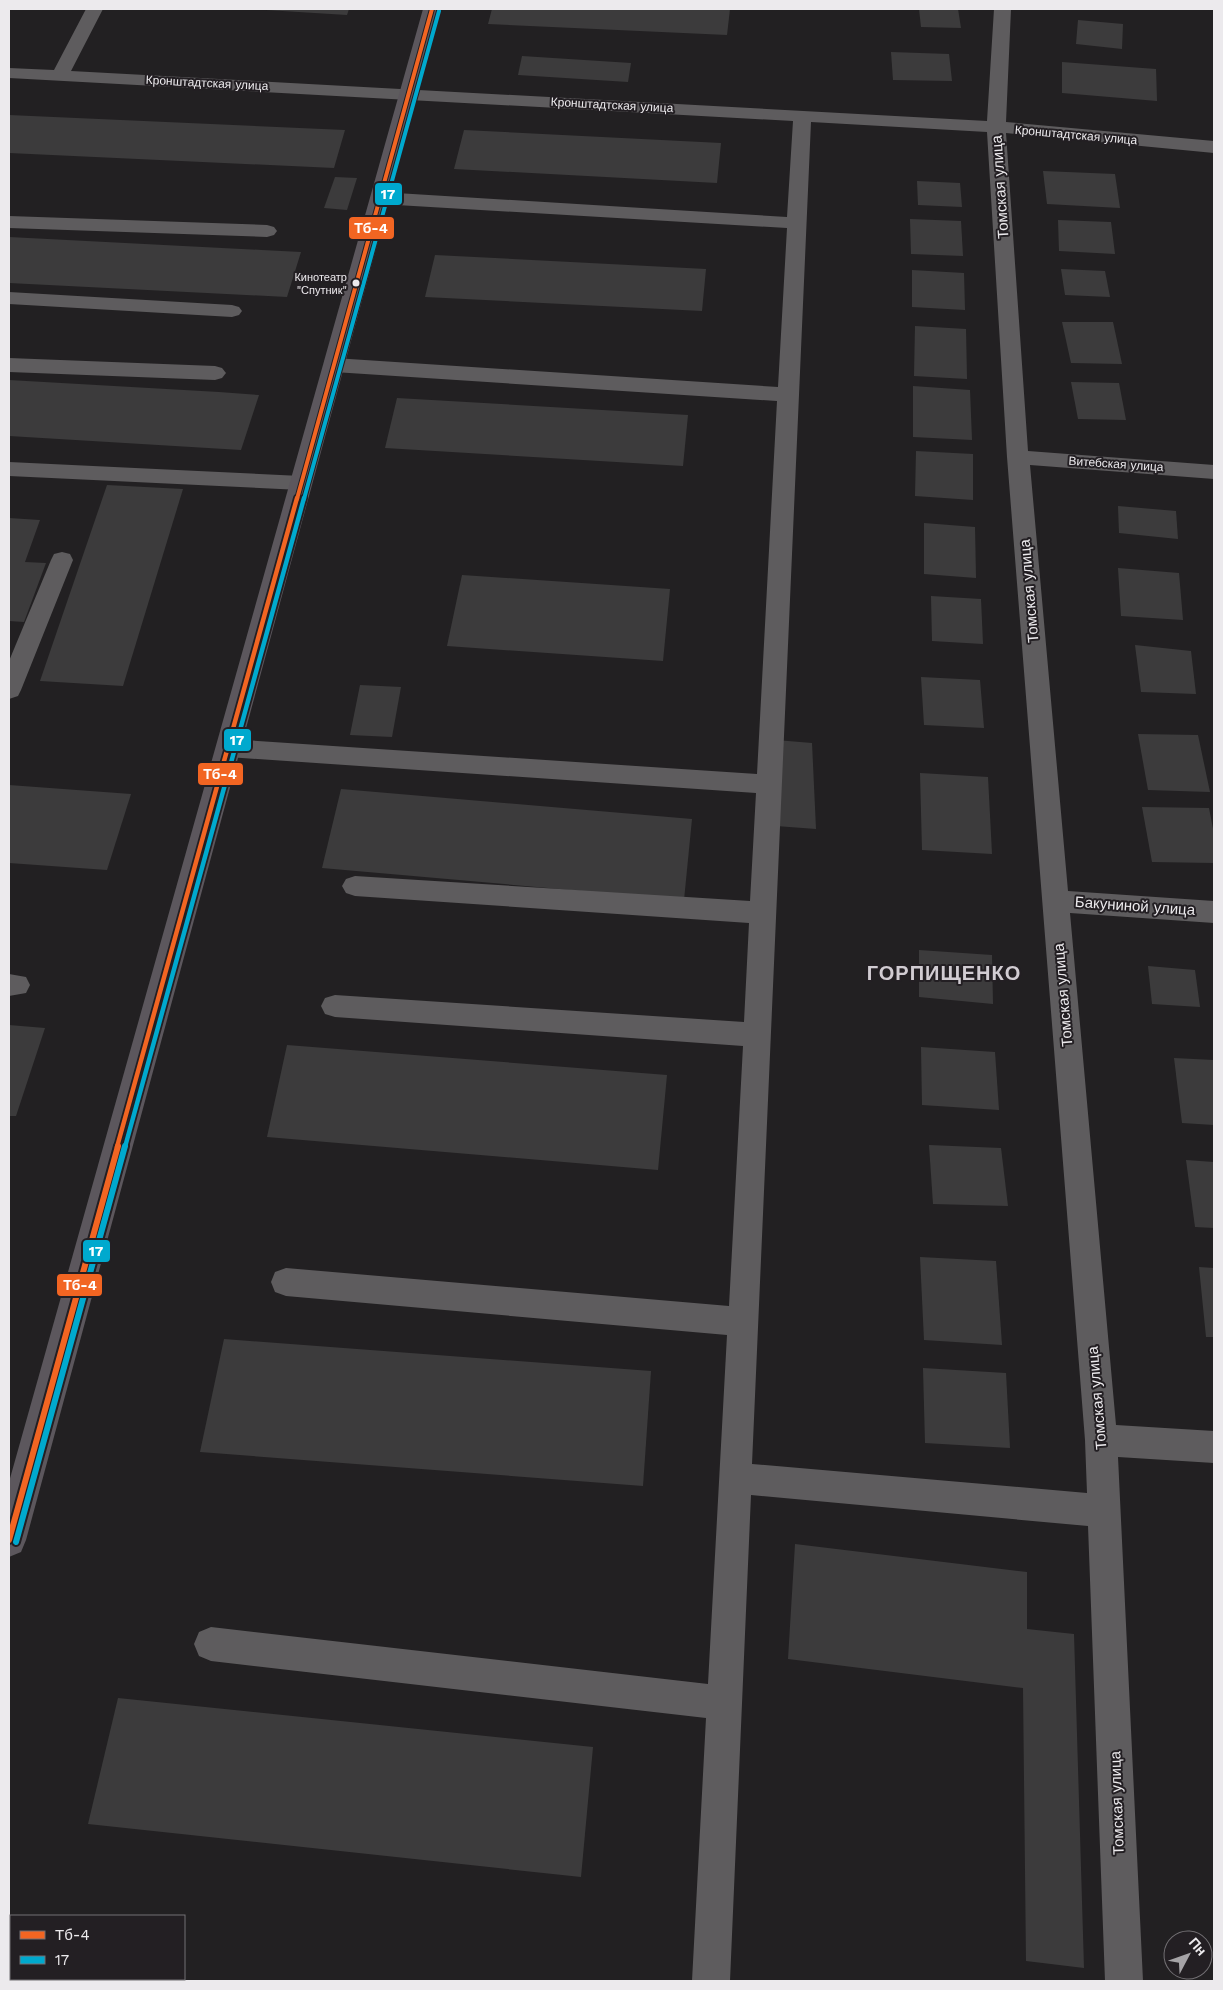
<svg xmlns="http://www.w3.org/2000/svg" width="1223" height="1990" viewBox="0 0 1223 1990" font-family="'Work Sans',sans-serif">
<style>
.building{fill:#3c3b3c}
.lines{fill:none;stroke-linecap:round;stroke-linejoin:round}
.minor{fill:#5e5c5e;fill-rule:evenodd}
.major{fill:#5c575d;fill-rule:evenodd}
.bus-1-far2-casing{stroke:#231f23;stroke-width:6}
.bus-1-far1-casing{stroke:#231f23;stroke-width:8}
.bus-1-casing{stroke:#231f23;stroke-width:10}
.bus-2-far2-casing{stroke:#231f23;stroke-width:6}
.bus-2-far1-casing{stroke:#231f23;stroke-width:8}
.bus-2-casing{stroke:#231f23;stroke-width:10}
.bus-1-far2{stroke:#f26522;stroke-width:4}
.bus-1-far1{stroke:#f26522;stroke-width:4.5}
.bus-1{stroke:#f26522;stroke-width:6}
.bus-2-far2{stroke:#00a9ce;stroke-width:4}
.bus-2-far1{stroke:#00a9ce;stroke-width:4.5}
.bus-2{stroke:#00a9ce;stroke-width:6}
.bus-dot{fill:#eceaed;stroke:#231f23;stroke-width:2}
.labels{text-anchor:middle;stroke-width:4;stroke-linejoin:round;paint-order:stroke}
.far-bus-label{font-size:11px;fill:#eceaed;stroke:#231f23;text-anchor:end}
.far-street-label{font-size:12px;fill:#eceaed;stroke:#231f23}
.street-label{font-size:15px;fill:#eceaed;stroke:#231f23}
.district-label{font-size:20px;font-weight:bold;letter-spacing:1px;fill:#d1ccd2;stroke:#231f23}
.line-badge{stroke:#231f23;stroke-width:2}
.badge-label{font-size:14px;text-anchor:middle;font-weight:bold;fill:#fff}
</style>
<rect width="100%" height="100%" fill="#222022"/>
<!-- building -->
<g class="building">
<path d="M252,9H349L347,15Z"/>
<path d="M492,9H730L727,35L488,24Z"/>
<path d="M919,9H958L961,28L921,27Z"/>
<path d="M1078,20L1123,24L1122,49L1076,44Z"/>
<path d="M891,52L949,54L952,81L893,80Z"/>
<path d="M522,56L631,63L628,82L518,75Z"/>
<path d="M1062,62L1156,69L1157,101L1062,93Z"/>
<path d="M9,115L345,130L334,168L9,153Z"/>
<path d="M464,130L721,143L717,183L454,169Z"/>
<path d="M1043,171L1115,174L1120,208L1047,204Z"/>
<path d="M335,177L357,178L347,210L324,208Z"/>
<path d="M917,181L960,183L962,207L918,205Z"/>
<path d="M910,219L961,221L963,256L911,254Z"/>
<path d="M1058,220L1111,222L1115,254L1059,251Z"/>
<path d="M9,237L262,250L301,252L287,297L9,283Z"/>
<path d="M435,255L706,269L702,311L425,297Z"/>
<path d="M1061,269L1105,271L1110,297L1065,295Z"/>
<path d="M912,270L964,273L965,310L912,307Z"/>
<path d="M1062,322H1113L1122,364L1071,363Z"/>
<path d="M915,326L966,329L967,379L914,376Z"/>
<path d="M9,380L219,392L259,395L241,450L9,436Z"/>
<path d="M1071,382L1119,383L1126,420L1078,419Z"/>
<path d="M913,386L970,390L972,440L913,437Z"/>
<path d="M397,398L688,415L683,466L385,448Z"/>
<path d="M916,451L973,454V500L915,496Z"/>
<path d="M107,485L183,489L123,686L40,681Z"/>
<path d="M1118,506L1176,511L1178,539L1119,533Z"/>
<path d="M9,518L40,520L25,562L46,563L24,622L9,621Z"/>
<path d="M924,523L975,527L976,578L924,574Z"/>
<path d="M1118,568L1179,573L1183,620L1121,616Z"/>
<path d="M462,575L670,589L663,661L447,646Z"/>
<path d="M931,596L981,599L983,644L932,641Z"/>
<path d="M1135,645L1191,651L1196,694L1141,692Z"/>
<path d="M921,677L980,680L984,728L924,725Z"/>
<path d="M360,685L401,687L392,737L350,735Z"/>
<path d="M1138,734L1198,735L1210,792L1148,790Z"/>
<path d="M776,740L812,743L816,829L776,826Z"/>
<path d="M920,773L988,777L992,854L922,850Z"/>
<path d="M9,785L131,794L107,870L9,863Z"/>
<path d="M341,789L692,819L684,900L322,868Z"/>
<path d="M1142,807L1209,808L1214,834V863L1152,862Z"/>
<path d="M919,950L992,955L993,1004L919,997Z"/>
<path d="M1148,966L1195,970L1200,1007L1152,1004Z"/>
<path d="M9,1025L45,1028L16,1116H9Z"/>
<path d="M287,1045L667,1075L658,1170L267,1137Z"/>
<path d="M921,1047L995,1052L999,1110L922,1105Z"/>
<path d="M1174,1058L1214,1060V1125L1182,1123Z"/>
<path d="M929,1145L1001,1148L1008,1206L933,1204Z"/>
<path d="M1186,1160L1214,1162V1228L1195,1227Z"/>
<path d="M920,1257L996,1261L1002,1345L924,1340Z"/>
<path d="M1199,1267L1214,1268V1337H1206Z"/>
<path d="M224,1339L651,1371L643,1486L200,1452Z"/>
<path d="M923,1368L1006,1373L1010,1448L925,1443Z"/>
<path d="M795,1544L1027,1572V1629L1074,1634L1084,1968L1026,1961L1023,1688L788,1659Z"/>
<path d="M118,1698L593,1747L581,1877L88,1824Z"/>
</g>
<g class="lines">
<!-- minor -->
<g class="minor">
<path d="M86,9H103L71,71L987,121L994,9H1011L1006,122L1214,141V153L1006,133L1028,451L1214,465V479L1030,465L1068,891L1214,901V923L1070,913L1116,1425L1214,1431V1463L1118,1457L1143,1981H1105L1088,1526L751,1495L730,1981H692L706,1718L211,1661L199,1656L194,1644L199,1632L211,1627L708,1684L727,1335L286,1296L275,1292L271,1282L275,1272L286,1268L729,1306L743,1046L335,1017L325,1014L321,1006L325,998L335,995L744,1022L749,923L355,896L346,893L342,886L346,879L355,876L750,901L756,793L228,757L219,755L216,748L219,741L228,739L757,774L777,401L334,372L327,370L324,365L327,360L334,358L778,387L787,228L380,204L373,202L370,198L373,194L380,192L787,217L793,121L9,78V68L54,70ZM811,122L987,132L1007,457L1085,1440L1087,1493L752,1464Z"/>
<path d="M9,216L267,225L274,227L277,231L274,235L267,237L9,228Z"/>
<path d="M9,292L232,305L239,307L242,311L239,315L232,317L9,304Z"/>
<path d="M9,358L215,366L222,368L226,373L222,378L215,380L9,372Z"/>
<path d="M9,462L301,476L309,478L312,483L309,488L301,490L9,476Z"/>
<path d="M62,552L70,554L73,560L21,690L18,696L9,699V661L51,560L54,554Z"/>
<path d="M9,974L26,977L30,985L26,993L9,996Z"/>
</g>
<!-- major -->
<path class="major" d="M423,9H441L26,1540L21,1552L9,1557V1482Z"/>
<!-- bus-1-far2 casing -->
<g class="bus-1-far2-casing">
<path id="bus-1-far2" d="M297,499L432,9"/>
</g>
<!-- bus-1-far1 casing -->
<g class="bus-1-far1-casing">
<path id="bus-1-far1" d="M117,1147L297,498"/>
</g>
<!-- bus-1 casing -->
<g class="bus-1-casing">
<path id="bus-1" d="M9,1540L118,1146"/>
</g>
<!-- bus-2-far2 casing -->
<g class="bus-2-far2-casing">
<path id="bus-2-far2" d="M304,499L439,11"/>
</g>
<!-- bus-2-far1 casing -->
<g class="bus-2-far1-casing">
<path id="bus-2-far1" d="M125,1147L304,498"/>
</g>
<!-- bus-2 casing -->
<g class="bus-2-casing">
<path id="bus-2" d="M16,1542L125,1146"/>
</g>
<!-- bus-1-far2 -->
<use href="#bus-1-far2" class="bus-1-far2"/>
<!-- bus-1-far1 -->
<use href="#bus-1-far1" class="bus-1-far1"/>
<!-- bus-1 -->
<use href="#bus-1" class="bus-1"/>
<!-- bus-2-far2 -->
<use href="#bus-2-far2" class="bus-2-far2"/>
<!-- bus-2-far1 -->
<use href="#bus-2-far1" class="bus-2-far1"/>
<!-- bus-2 -->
<use href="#bus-2" class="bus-2"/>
</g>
<!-- markers -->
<circle class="bus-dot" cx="356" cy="283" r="4.5"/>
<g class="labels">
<!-- far-bus labels -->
<g class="far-bus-label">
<text x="347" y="281">Кинотеатр<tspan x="347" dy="13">"Спутник"</tspan></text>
</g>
<!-- far-street labels -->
<g class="far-street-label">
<text transform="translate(207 83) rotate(3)" y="4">Кронштадтская улица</text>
<text transform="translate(612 105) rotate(3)" y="4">Кронштадтская улица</text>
<text transform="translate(1076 135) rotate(5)" y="4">Кронштадтская улица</text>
<text transform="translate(1116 464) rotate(4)" y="4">Витебская улица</text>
</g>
<!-- street labels -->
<g class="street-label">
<text transform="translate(1000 187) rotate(-94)" y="5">Томская улица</text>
<text transform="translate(1029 591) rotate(-95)" y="5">Томская улица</text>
<text transform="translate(1135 906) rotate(4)" y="5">Бакуниной улица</text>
<text transform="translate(1063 995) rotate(-95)" y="5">Томская улица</text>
<text transform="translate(1097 1398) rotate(-95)" y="5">Томская улица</text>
<text transform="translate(1117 1803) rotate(-92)" y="5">Томская улица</text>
</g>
<!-- district labels -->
<g class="district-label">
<text x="944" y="980">ГОРПИЩЕНКО</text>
</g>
</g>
<g class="line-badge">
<rect x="374" y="182" width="29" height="24" rx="5" fill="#00a9ce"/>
<rect x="348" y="216" width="47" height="24" rx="5" fill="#f26522"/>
<rect x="223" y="728" width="29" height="24" rx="5" fill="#00a9ce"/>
<rect x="197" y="762" width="47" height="24" rx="5" fill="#f26522"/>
<rect x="82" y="1239" width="29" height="24" rx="5" fill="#00a9ce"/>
<rect x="56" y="1273" width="47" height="24" rx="5" fill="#f26522"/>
</g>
<g class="badge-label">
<text x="388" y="199">17</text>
<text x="371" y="233">Тб-4</text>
<text x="237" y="745">17</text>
<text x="220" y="779">Тб-4</text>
<text x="96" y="1256">17</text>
<text x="80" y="1290">Тб-4</text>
</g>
<!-- border -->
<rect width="1223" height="1990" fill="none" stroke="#eceaed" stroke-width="20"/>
<!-- legend -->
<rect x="10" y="1915" width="175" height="65" fill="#231f23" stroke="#737074"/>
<rect x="20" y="1931" width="25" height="8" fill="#f26522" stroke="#737074"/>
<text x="55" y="1940" font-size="15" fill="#eceaed">Тб-4</text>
<rect x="20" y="1956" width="25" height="8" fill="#00a9ce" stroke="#737074"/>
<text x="55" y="1965" font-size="15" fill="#eceaed">17</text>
<!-- north arrow -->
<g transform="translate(1188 1955) rotate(49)"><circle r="24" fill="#231f23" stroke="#737074"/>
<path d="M0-4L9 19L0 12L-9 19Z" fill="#a5a3a6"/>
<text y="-8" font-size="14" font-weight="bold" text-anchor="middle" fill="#eceaed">Пн</text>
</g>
</svg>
